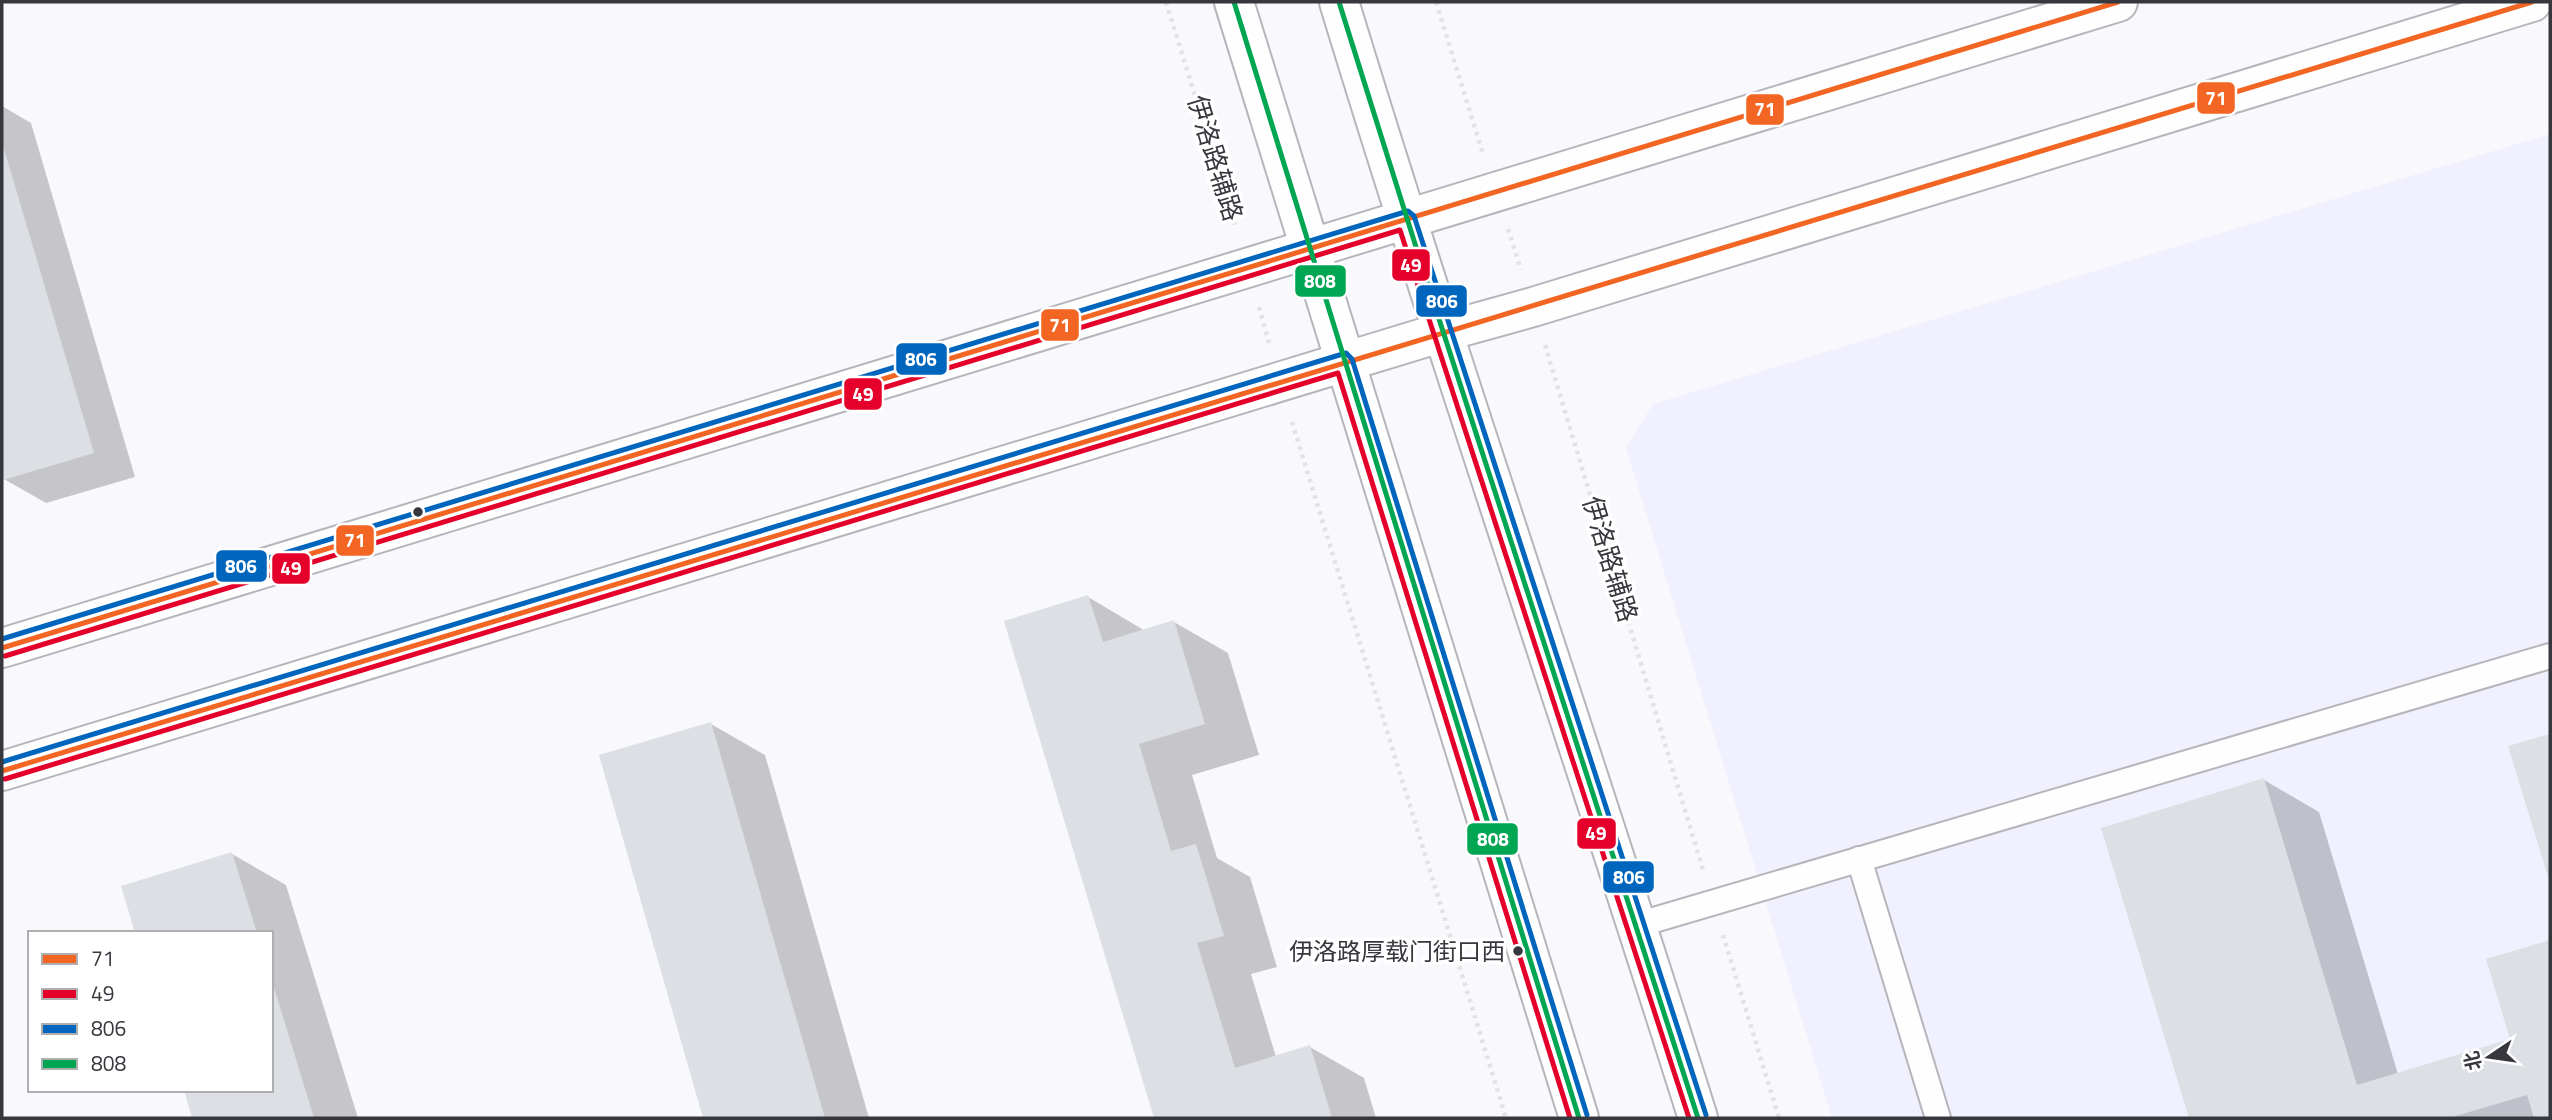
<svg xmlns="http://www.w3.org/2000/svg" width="2552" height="1120" viewBox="0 0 2552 1120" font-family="'Titillium Web','Noto Sans SC',sans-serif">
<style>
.built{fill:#f0f0fe}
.shadow{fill:#0003}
.building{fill:#dcdfe4}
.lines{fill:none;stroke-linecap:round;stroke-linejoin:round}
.service-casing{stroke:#b5b5bb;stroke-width:28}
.secondary-casing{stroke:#b5b5bb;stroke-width:42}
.primary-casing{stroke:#b5b5bb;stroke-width:42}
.path{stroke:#e2e2e3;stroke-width:4.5;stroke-dasharray:3.5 5;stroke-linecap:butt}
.service{stroke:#fefeff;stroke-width:24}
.secondary{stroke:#fefeff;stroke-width:38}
.primary{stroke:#fefeff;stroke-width:38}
.bus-1-casing{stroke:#fff;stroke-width:10}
.bus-2-casing{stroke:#fff;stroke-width:10}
.bus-3-casing{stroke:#fff;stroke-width:10}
.bus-4-casing{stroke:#fff;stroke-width:10}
.bus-1{stroke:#f26522;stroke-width:5}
.bus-2{stroke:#e4002b;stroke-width:5}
.bus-3{stroke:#0065bd;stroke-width:5}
.bus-4{stroke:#00a651;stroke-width:5}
.bus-dot{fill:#37373e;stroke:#fff;stroke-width:2.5}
.labels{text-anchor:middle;stroke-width:7;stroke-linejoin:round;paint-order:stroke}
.bus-label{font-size:24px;fill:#37373e;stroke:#fff;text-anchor:end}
.street-label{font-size:26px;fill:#37373e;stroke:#fff}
.line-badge{stroke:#fff;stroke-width:2.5}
.badge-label{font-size:19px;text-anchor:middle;font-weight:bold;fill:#fff}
</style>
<rect width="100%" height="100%" fill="#f8f8fd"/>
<!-- built -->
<path class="built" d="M2550,134V1118H1832L1626,448L1653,404Z"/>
<!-- shadow -->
<g class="shadow">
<path d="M2,106L31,123L135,477L46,503L4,479L2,469Z"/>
<path d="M1088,597L1142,629L1143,631L1174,622L1228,653L1259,755L1192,775L1217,858L1250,877L1277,967L1251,974L1276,1057L1310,1047L1364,1078L1376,1118H1155L1007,622Z"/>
<path d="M711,724L765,755L869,1118H705L601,756Z"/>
<path d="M2550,736V879L2510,748Z"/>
<path d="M2264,780L2319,812L2398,1074L2512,1040L2488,960L2550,941V1118H2191L2104,829Z"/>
<path d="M232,854L286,885L358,1118H194L186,1090H271V933H137Z"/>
</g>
<!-- building -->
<g class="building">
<path d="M2,142L94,453L3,480L2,476Z"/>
<path d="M1088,595L1103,642L1174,620L1205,724L1139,744L1171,851L1196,844L1224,936L1197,943L1235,1068L1310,1045L1332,1118H1154L1004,621Z"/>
<path d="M711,722L825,1118H703L599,755Z"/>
<path d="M2550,734V883L2508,746Z"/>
<path d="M2264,778L2357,1085L2510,1039L2486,959L2550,940V1118H2534L2527,1095L2449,1118H2189L2101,828Z"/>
<path d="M232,852L257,933H135L121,886Z"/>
<path d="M272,981L314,1118H192L184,1090H271Z"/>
</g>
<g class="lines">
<!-- service casing -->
<g class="service-casing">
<g id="service">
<path d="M1859,859L1938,1118"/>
<path d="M1637,925L2550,656"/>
</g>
</g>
<!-- secondary casing -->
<g class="secondary-casing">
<g id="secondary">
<path d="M2,648L2118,2"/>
<path d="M2,771L1443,332L1533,307L2532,2"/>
</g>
</g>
<!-- primary casing -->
<g class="primary-casing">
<g id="primary">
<path d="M1234,2L1579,1118"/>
<path d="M1339,2C1453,376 1581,745 1698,1118"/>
</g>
</g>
<!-- path -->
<g class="path">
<path d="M1166,2L1236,228"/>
<path d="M1436,2L1483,154"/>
<path d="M1508,229L1521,270"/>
<path d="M1259,307L1269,343"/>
<path d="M1545,345L1703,870"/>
<path d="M1292,422L1506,1118"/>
<path d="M1723,935L1779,1118"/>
</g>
<!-- service -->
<use href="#service" class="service"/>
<!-- secondary -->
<use href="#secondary" class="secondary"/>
<!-- primary -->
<use href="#primary" class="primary"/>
<!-- bus-1 casing -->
<g class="bus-1-casing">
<g id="bus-1">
<path d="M2,648L2118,2"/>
<path d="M2,771L2532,2"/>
</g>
</g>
<!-- bus-2 casing -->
<g class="bus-2-casing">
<g id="bus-2">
<path d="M5,656L1400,230L1689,1118"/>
<path d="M5,779L1338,373L1570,1118"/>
</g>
</g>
<!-- bus-3 casing -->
<g class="bus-3-casing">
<g id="bus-3">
<path d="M2,639L1408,211L1414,216L1706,1115"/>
<path d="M2,762L1346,353L1352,359L1587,1115"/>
</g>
</g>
<!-- bus-4 casing -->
<g class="bus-4-casing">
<g id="bus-4">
<path d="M1234,2L1579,1118"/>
<path d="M1339,2L1427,282L1698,1118"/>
</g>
</g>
<!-- bus-1 -->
<use href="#bus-1" class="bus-1"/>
<!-- bus-2 -->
<use href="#bus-2" class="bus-2"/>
<!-- bus-3 -->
<use href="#bus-3" class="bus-3"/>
<!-- bus-4 -->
<use href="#bus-4" class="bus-4"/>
</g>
<!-- markers -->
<g class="bus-dot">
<circle cx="418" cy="512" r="6"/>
<circle cx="1518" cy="951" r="6"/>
</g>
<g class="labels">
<!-- bus labels -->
<g class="bus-label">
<text x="1505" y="960">伊洛路厚载门街口西</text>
</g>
<!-- street labels -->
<g class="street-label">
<text transform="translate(1215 158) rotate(73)" y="9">伊洛路辅路</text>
<text transform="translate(1610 559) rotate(73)" y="9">伊洛路辅路</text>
</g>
</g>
<g class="line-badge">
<rect x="2196" y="81" width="40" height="34" rx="7" fill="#f26522"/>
<rect x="1745" y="93" width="40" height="33" rx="7" fill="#f26522"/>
<rect x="1391" y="248" width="40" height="34" rx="7" fill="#e4002b"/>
<rect x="1294" y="264" width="53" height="34" rx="7" fill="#00a651"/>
<rect x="1415" y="284" width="53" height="34" rx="7" fill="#0065bd"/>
<rect x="1040" y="308" width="40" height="34" rx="7" fill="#f26522"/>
<rect x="895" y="342" width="53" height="34" rx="7" fill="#0065bd"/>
<rect x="843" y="377" width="40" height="34" rx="7" fill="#e4002b"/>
<rect x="335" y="524" width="40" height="33" rx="7" fill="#f26522"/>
<rect x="215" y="549" width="53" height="34" rx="7" fill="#0065bd"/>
<rect x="271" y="552" width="40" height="33" rx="7" fill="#e4002b"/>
<rect x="1576" y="817" width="41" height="33" rx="7" fill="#e4002b"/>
<rect x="1466" y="822" width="53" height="34" rx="7" fill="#00a651"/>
<rect x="1602" y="860" width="53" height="34" rx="7" fill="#0065bd"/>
</g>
<g class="badge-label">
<text x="2216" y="105">71</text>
<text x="1765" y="116">71</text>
<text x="1411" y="272">49</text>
<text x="1320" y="288">808</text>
<text x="1442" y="308">806</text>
<text x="1060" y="332">71</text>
<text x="921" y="366">806</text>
<text x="863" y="401">49</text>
<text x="355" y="547">71</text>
<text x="241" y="573">806</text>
<text x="291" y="575">49</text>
<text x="1596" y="840">49</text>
<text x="1493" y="846">808</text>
<text x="1629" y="884">806</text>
</g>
<!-- border -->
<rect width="2552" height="1120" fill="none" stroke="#37373e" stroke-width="7"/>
<!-- legend -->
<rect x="28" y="931" width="245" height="161" fill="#ffffff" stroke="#afafb2" stroke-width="2"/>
<rect x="42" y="954" width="35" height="10" fill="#f26522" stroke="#afafb2" stroke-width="2"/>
<text x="91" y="966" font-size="21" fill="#37373e">71</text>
<rect x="42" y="989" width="35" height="10" fill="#e4002b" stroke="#afafb2" stroke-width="2"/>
<text x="91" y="1001" font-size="21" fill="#37373e">49</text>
<rect x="42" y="1024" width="35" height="10" fill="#0065bd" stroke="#afafb2" stroke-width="2"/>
<text x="91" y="1036" font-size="21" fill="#37373e">806</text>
<rect x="42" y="1059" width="35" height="10" fill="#00a651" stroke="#afafb2" stroke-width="2"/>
<text x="91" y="1071" font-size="21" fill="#37373e">808</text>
<!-- north arrow -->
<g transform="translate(2489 1057) rotate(257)" stroke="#ffffff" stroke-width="5" paint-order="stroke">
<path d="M0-5L12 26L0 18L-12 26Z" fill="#37373e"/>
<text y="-10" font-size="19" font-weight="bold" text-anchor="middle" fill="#37373e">北</text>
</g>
</svg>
